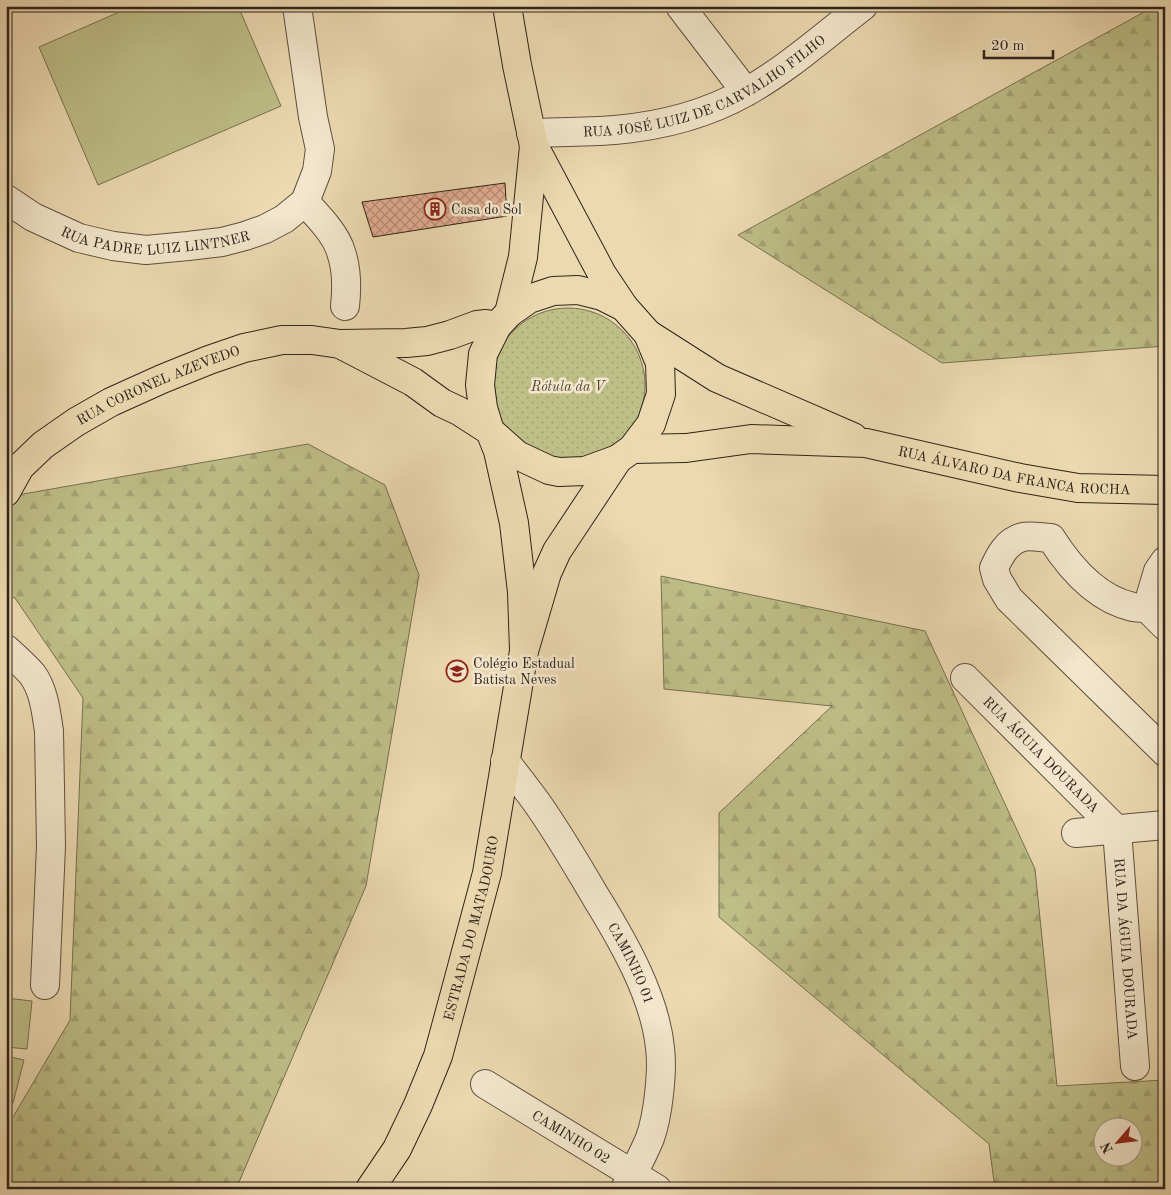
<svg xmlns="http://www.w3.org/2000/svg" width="1171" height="1195" viewBox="0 0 1171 1195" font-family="'Old Standard TT',serif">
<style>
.green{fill:url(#green-dots);stroke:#767052}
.forest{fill:url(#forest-firs);stroke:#767052;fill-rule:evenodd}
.pitch{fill:#bebe87;stroke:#767052}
.building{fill:url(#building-cross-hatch);stroke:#2e231c}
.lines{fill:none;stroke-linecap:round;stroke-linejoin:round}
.minor-casing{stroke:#5e5041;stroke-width:30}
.major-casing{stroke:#2e231c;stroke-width:30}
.minor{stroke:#f3e6cc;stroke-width:28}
.major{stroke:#ecd9b0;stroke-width:28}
.labels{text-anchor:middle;stroke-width:5;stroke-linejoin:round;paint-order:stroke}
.street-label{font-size:14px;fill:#2e231c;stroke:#f3e6cc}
.poi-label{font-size:14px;fill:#2e231c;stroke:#f3e6cc;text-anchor:start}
.park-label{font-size:14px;font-style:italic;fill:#524a37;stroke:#f3e6cc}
</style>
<defs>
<pattern id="green-dots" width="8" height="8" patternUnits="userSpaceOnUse" patternTransform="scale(1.25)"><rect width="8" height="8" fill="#bebe87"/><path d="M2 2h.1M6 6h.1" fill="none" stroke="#a4a374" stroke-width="1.8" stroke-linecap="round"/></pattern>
<pattern id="forest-firs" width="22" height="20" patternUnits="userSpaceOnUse" patternTransform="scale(1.25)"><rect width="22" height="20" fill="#bebe87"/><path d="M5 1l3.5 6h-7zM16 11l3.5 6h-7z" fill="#a4a374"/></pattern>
<pattern id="building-cross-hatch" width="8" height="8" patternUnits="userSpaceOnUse" patternTransform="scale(1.25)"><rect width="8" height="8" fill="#e3ad92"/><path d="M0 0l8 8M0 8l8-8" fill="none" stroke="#b88c76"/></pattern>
</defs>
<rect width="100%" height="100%" fill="#ecd9b0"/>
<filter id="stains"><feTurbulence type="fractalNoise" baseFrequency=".004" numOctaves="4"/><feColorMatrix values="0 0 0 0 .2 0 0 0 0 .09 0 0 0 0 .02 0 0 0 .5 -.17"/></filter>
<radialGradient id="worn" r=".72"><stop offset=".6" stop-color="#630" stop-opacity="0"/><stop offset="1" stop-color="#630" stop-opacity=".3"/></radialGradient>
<!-- green -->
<circle class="green" cx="568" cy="385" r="77"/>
<!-- forest -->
<g class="forest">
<path d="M1155,6H1165V346L942,363L738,235Z"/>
<path d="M308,444L385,485L419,575L366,886L236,1189H6V1121L13,1117L70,1020L83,698L15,598L6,595V497Z"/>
<path d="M661,576L925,631L1035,869L1057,1086L1165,1080V1189H995L989,1144L719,917V813L832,706L664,689ZM1104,1128H1134V1158H1104Z"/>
</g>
<!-- pitch -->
<g class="pitch">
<path d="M133,6H238L281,106L98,185L39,47Z"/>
<path d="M6,998L32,1001L27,1049L6,1047Z"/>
<path d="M6,1056L24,1060L13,1103L6,1102Z"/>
</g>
<!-- building -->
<path class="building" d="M505,183L507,216L373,237L362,202Z"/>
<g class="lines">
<!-- minor casing -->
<g class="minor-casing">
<g id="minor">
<path d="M297,6L313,117L320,149L317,171L305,202"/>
<path d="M680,6L746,92"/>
<path id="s1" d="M531,133C559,132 587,132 615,130C660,126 707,114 746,92C789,68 825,35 863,6"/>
<path id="s2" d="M6,199L33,217L79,238L113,246L146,250L188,246L222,242L245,236L265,229L284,219L305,202"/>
<path d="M305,202C317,215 336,234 341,252C347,269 347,288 345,306"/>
<path d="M1165,561L1158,571L1147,608L1165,626"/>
<path d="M1165,606C1154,607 1144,609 1133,607C1097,599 1070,568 1051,538C1044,538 1030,535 1023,537C1007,541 1000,555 994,568L997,579L1009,599L1165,752"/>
<path d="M6,649C15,657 24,665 32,674C44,690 46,712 49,731L51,846L45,985"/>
<path id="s3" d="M965,678L1117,830L1135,1066"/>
<path id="s4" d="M505,761C516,775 527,789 537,803C559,834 578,867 597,899C624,943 655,997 660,1048C663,1071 658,1116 650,1138C643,1155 634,1172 625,1189"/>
<path d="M1076,833L1165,825"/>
<path id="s5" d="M485,1084L657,1189"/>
</g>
</g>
<!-- major casing -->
<g class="major-casing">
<g id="major">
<path d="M507,6L517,65L534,146L602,274L624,307"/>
<path d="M509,313L523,257L534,146"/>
<path d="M648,334L717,378L853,437"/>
<path d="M340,344L413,382L442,403L459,411L490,431L517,455L549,470L559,472L585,471L618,459L632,449L651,424L661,394L660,363L648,334L624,307L602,296L578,290L553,291L529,299L509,313L497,326L483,354L480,385L483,408L490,431L498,451L514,523L522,592L524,651"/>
<path id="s6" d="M632,449L686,448L751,439L866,443L1020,478L1078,488L1165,490"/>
<path id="s7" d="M6,492L20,467L43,445L76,422L111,402L162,379L209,360L244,348L282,340H312L340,344L406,343L427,341L450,335L477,325L486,324L497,326"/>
<path id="s8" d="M370,1189L397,1149L418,1105L438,1056L458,982L487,873L524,651L547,573L557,551L618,459"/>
</g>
</g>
<!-- minor -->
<use href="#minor" class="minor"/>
<!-- major -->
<use href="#major" class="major"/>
</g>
<!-- icons -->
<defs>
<g id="building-ring" transform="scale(1.125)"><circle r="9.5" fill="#f3e6cc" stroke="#8f2418" stroke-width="1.5"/><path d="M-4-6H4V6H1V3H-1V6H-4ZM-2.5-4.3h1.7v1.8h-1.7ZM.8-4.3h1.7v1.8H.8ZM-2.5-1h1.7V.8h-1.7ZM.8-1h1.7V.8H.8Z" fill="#8f2418"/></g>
<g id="school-ring" transform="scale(1.125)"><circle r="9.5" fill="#f3e6cc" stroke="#8f2418" stroke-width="1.5"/><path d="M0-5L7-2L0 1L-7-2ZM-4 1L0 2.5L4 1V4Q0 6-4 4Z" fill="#8f2418"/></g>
</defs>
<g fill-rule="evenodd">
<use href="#building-ring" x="435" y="209"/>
<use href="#school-ring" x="457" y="671"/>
</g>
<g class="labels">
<!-- street labels -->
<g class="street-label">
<text dy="5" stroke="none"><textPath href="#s1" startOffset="184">RUA JOSÉ LUIZ DE CARVALHO FILHO</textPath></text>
<text dy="5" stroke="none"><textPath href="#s2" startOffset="160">RUA PADRE LUIZ LINTNER</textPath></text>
<text dy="5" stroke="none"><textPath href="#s7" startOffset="191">RUA CORONEL AZEVEDO</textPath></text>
<text dy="5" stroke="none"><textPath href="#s6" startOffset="386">RUA ÁLVARO DA FRANCA ROCHA</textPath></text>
<text dy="5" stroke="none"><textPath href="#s3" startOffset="108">RUA ÁGUIA DOURADA</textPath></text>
<text dy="5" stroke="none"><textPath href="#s8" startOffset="282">ESTRADA DO MATADOURO</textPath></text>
<text dy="5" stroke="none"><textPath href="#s3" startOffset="334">RUA DA ÁGUIA DOURADA</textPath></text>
<text dy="5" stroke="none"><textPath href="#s4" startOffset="239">CAMINHO 01</textPath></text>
<text dy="5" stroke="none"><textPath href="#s5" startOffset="101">CAMINHO 02</textPath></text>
</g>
<!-- poi labels -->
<g class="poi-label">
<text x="451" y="214">Casa do Sol</text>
<text x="473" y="668">Colégio Estadual<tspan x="473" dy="16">Batista Neves</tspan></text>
</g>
<!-- park labels -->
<g class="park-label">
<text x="568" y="391">Rótula da V</text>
</g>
</g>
<!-- margin -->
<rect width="1171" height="1195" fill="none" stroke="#ecd9b0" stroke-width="25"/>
<rect x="8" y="8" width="1156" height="1180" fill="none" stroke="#2e231c" stroke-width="2.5"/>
<rect x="12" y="12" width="1146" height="1170" fill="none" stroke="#2e231c"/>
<!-- north arrow -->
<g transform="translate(1118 1142) rotate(242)"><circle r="24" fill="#f3e6cc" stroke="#a49886"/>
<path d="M0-4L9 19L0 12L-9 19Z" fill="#8f2418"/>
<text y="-8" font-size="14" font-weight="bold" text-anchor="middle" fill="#2e231c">N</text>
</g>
<!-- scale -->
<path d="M984 50v8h69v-8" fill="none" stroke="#2e231c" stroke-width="2.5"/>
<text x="991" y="50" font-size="15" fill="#2e231c" stroke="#f3e6cc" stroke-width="4" paint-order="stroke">20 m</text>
<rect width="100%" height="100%" filter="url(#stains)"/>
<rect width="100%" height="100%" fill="url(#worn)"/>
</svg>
